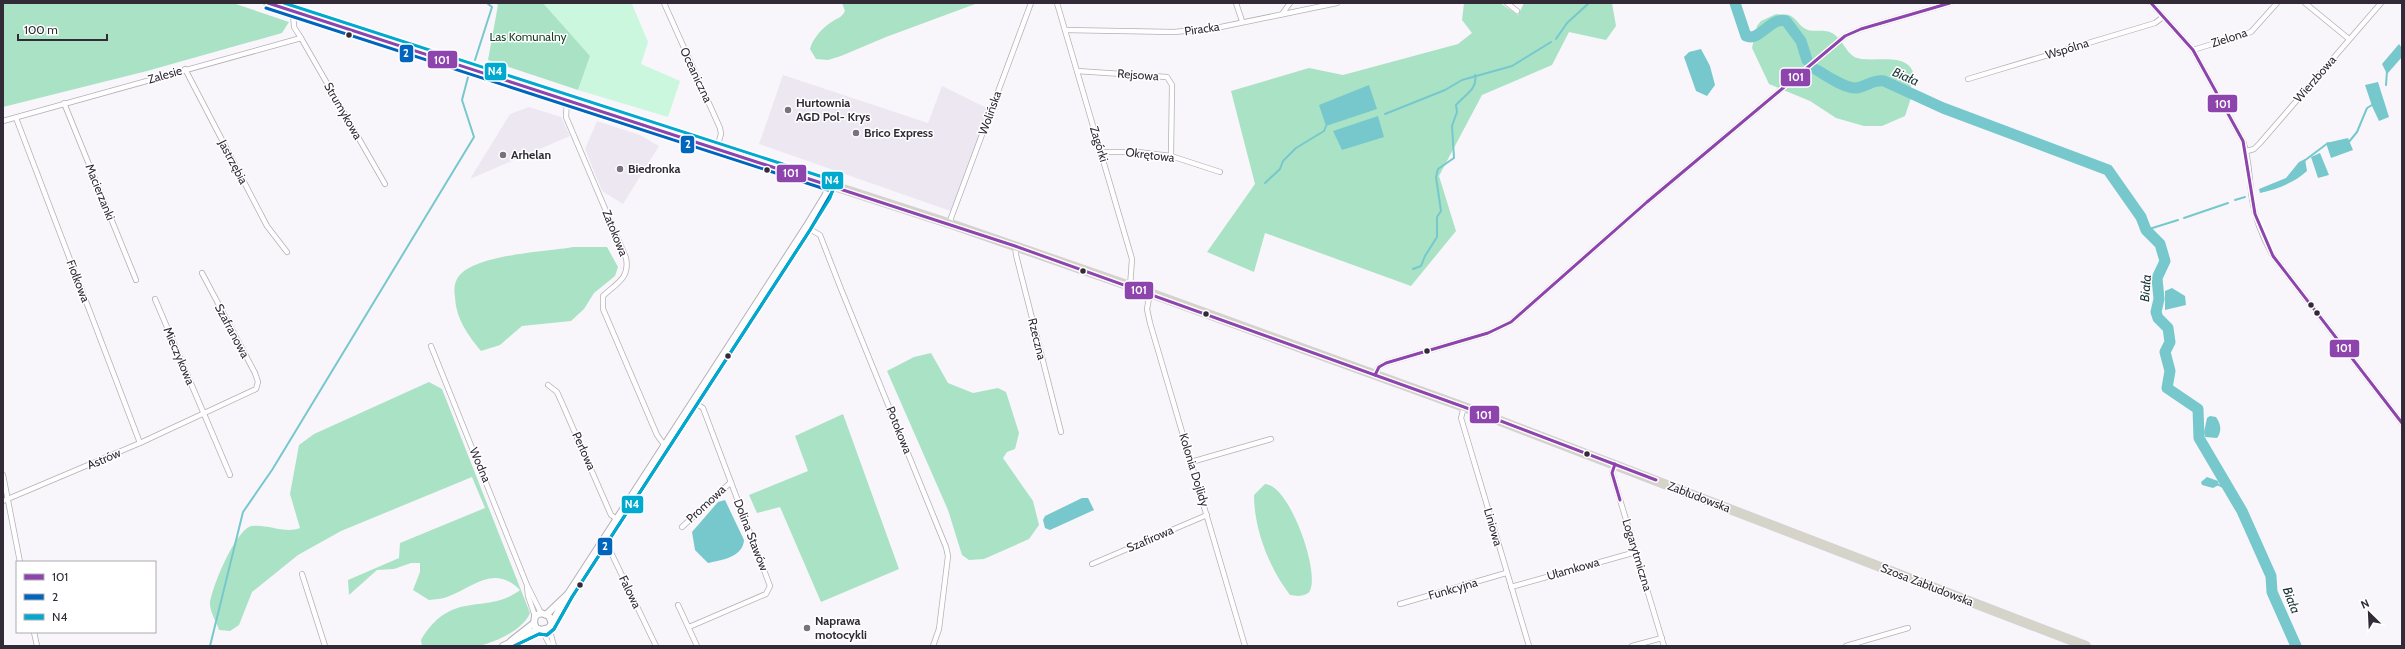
<svg xmlns="http://www.w3.org/2000/svg" width="2405" height="649" viewBox="0 0 2405 649" font-family="Cabin,sans-serif">
<style>
.built{fill:#ede7f2}
.green{fill:#caf7de}
.forest{fill:#aae2c5}
.water{fill:#76c8cd}
.lines{fill:none;stroke-linecap:round;stroke-linejoin:round}
.stream{stroke:#76c8cd;stroke-width:2}
.river{stroke:#76c8cd;stroke-width:11}
.minor-casing{stroke:#b4b0b8;stroke-width:6}
.tertiary-casing{stroke:#b4b0b8;stroke-width:8}
.trunk-casing{stroke:#d4d1d5;stroke-width:10}
.minor{stroke:#fefefe;stroke-width:4.5}
.tertiary{stroke:#fefefe;stroke-width:6}
.trunk{stroke:#d6d4c8;stroke-width:8}
.bus-1-casing{stroke:#fff;stroke-width:6}
.bus-2-casing{stroke:#fff;stroke-width:6}
.bus-3-casing{stroke:#fff;stroke-width:6}
.bus-1{stroke:#8e44ad;stroke-width:3}
.bus-2{stroke:#0065bd;stroke-width:3}
.bus-3{stroke:#00a9ce;stroke-width:3}
.bus-dot{fill:#322b37;stroke:#fff;stroke-width:1.5}
.poi-dot{fill:#77727c;stroke:#fff;stroke-width:1.5}
.labels{text-anchor:middle;stroke-width:3;stroke-linejoin:round;paint-order:stroke}
.street-label{font-size:12px;fill:#322b37;stroke:#fff}
.park-label{font-size:12px;fill:#16412a;stroke:#fff}
.poi-label{font-size:12px;font-weight:bold;fill:#322b37;stroke:#fff;text-anchor:start}
.water-label{font-size:13px;font-style:italic;fill:#1e3739;stroke:#fff}
.line-badge{stroke:#fff;stroke-width:1.5}
.badge-label{font-size:11px;text-anchor:middle;font-weight:bold;fill:#fff}
</style>
<rect width="100%" height="100%" fill="#f8f6fb"/>
<!-- built -->
<g class="built">
<path d="M783,75L928,123L942,86L989,109L956,213L759,144Z"/>
<path d="M529,107L561,117L570,136L470,179L510,114Z"/>
<path d="M597,121L640,135L659,146L623,204L602,191L585,149Z"/>
</g>
<!-- green -->
<path class="green" d="M543,3H634L632,4L648,42L641,64L680,81L668,117L578,90L590,56Z"/>
<!-- forest -->
<g class="forest">
<path d="M3,3H233L289,22L282,33L147,71L3,107Z"/>
<path d="M496,3H543L590,56L578,90L488,60L498,5Z"/>
<path d="M842,3H978L886,37L841,56L828,60L816,59L810,49C812,40 822,28 830,23C836,18 841,19 845,11Z"/>
<path d="M1464,3H1500L1518,15L1524,3H1612L1616,26L1606,40L1569,32L1552,65L1482,95L1439,176L1456,231L1411,286L1265,233L1254,272L1207,252L1255,184L1231,91L1309,68L1343,75L1458,44L1472,33L1462,20Z"/>
<path d="M1776,14C1780,15 1785,14 1789,15C1796,17 1800,28 1808,30C1815,32 1825,29 1832,33C1843,39 1846,54 1857,58C1875,63 1908,51 1914,75L1911,81V98L1905,116L1882,126H1864L1836,118L1810,101L1769,84L1752,48L1757,26L1761,21Z"/>
<path d="M573,247H607L618,267L615,276L594,293L584,309L571,321L522,326L500,345L481,351C468,335 456,319 455,297C454,290 454,285 457,279C471,254 547,252 573,247Z"/>
<path d="M931,353L948,383L973,393L998,388L1006,392L1019,433L1015,449L1007,452L1003,458L1033,501L1039,525L1029,539L984,559L969,560L962,555L948,510L887,371L914,357Z"/>
<path d="M429,382L442,389L530,613C523,630 496,642 479,646C462,649 440,646 422,646L421,640C452,588 486,616 520,590C494,564 474,587 447,597C442,599 435,599 429,600L413,590L420,572V563H411L394,569L377,570L349,595L348,580L399,558L400,543L485,508L472,477L341,531L298,555L252,592L239,625L230,631L219,630C217,623 210,612 210,604C211,589 236,528 252,526C269,524 284,534 300,528L290,494L299,445L314,434Z"/>
<path d="M843,414L899,569L821,602L780,507L757,513L749,495L808,471L795,436Z"/>
<path d="M1265,484C1291,485 1323,581 1308,593C1302,597 1296,596 1290,595C1269,568 1254,529 1254,495Z"/>
</g>
<!-- water -->
<g class="water">
<path d="M2399,44L2402,48V57L2388,73L2386,72L2382,64Z"/>
<path d="M1701,49L1710,66L1715,85L1707,96L1696,91L1684,57L1689,52Z"/>
<path d="M2378,82L2389,117L2379,121L2372,106L2365,85Z"/>
<path d="M1369,85L1377,109L1326,126L1319,105Z"/>
<path d="M1378,116L1384,137L1342,150L1333,131Z"/>
<path d="M2348,138L2353,150L2331,158L2326,143Z"/>
<path d="M2320,153L2329,175L2318,178L2311,157Z"/>
<path d="M2305,159L2307,171C2294,183 2277,189 2260,193L2259,189L2286,178L2299,162Z"/>
<path d="M2172,288L2185,296L2186,305L2165,310V291Z"/>
<path d="M2210,416L2216,417C2221,424 2222,431 2217,438L2205,437L2204,432L2207,418Z"/>
<path d="M2207,477L2218,481L2219,485L2213,488L2202,485L2201,482Z"/>
<path d="M1082,498H1088L1094,510L1050,530L1045,528L1043,520L1045,516Z"/>
<path d="M725,500L744,540C743,557 722,560 708,563L695,550L692,532L718,502Z"/>
</g>
<g class="lines">
<!-- stream -->
<g class="stream">
<path d="M1556,39L1567,23L1589,3"/>
<path d="M475,60L492,7L487,3"/>
<path d="M2386,85L2387,71"/>
<path d="M1385,114L1445,90L1462,80L1512,66L1551,42"/>
<path d="M2348,143L2357,132L2367,108L2372,105"/>
<path d="M2304,161L2328,143"/>
<path d="M1265,183L1280,169L1283,161L1296,148L1324,131L1326,126"/>
<path d="M2235,200L2245,197"/>
<path d="M2184,218L2228,203"/>
<path d="M2146,230L2178,220"/>
<path d="M1413,269L1421,266L1425,256L1437,237V217L1441,211L1436,177L1438,169L1454,158L1452,126L1457,112L1456,105C1464,95 1478,90 1475,75"/>
<path d="M2219,485L2230,490"/>
<path d="M210,646L243,512L272,470L474,137L462,100L468,77"/>
</g>
<!-- river -->
<g class="river">
<path d="M1735,3L1746,36C1760,42 1771,16 1786,21L1801,41L1807,60"/>
<path d="M1815,69C1826,75 1843,88 1856,88C1866,87 1873,79 1884,81L1943,108L2108,170L2141,217L2146,230L2160,244L2165,261L2157,278L2159,299L2156,312L2158,318L2168,328L2170,342L2165,352L2170,371L2167,388L2198,409L2199,438L2242,511L2271,576L2272,592L2296,646"/>
</g>
<!-- minor casing -->
<g class="minor-casing">
<g id="minor">
<path d="M664,3L720,128L721,134L717,148"/>
<path d="M1057,3L1132,259L1130,287"/>
<path d="M1236,3L1242,21"/>
<path d="M1507,3L1517,11"/>
<path d="M2151,3L2193,50L2243,141C2250,160 2249,179 2252,199C2255,219 2263,238 2273,256L2402,423"/>
<path d="M2305,3L2349,39"/>
<path d="M1282,14L1290,3"/>
<path d="M1065,30L1174,32L1216,28L1337,3"/>
<path d="M301,38L385,184"/>
<path d="M2193,50L2251,32L2277,3"/>
<path d="M185,69L267,226L287,252"/>
<path d="M1077,71L1167,77L1172,85L1171,156"/>
<path d="M1968,79L2155,23L2163,17"/>
<path d="M567,100L566,117L626,258C630,278 617,283 603,296V309L657,435L665,446"/>
<path d="M64,103L136,280"/>
<path d="M16,118L140,443"/>
<path d="M3,121L301,38L294,27L293,12"/>
<path d="M2247,151L2254,149L2260,143L2381,3"/>
<path d="M1101,152H1138L1171,156L1220,172"/>
<path d="M951,224V218L1031,3"/>
<path d="M806,227L820,235L841,289L946,547L948,556L939,629L933,646"/>
<path d="M1015,246L1016,255L1061,432"/>
<path d="M1150,293L1147,309L1150,323L1245,646"/>
<path d="M155,299L230,475"/>
<path d="M431,346L527,585L541,613"/>
<path d="M1375,375L1379,367L1386,363L1488,333L1511,322L1647,202L1845,36L1861,29L1950,3"/>
<path d="M548,385L557,392L562,403L611,515L617,519"/>
<path d="M1464,407L1461,418L1529,646"/>
<path d="M1191,462L1271,439"/>
<path d="M1615,464L1612,473L1664,646"/>
<path d="M3,475L20,562"/>
<path d="M3,501L140,443L256,389L258,382L255,373L202,273"/>
<path d="M682,527L731,482"/>
<path d="M604,538L656,646"/>
<path d="M1092,564L1207,515"/>
<path d="M302,574L325,646"/>
<path d="M527,586L528,596L535,616"/>
<path d="M1511,587L1636,552"/>
<path d="M1400,604L1506,573"/>
<path d="M678,605L697,646"/>
<path d="M689,627L766,594L770,586L703,408L694,402"/>
<path d="M549,628L554,646"/>
<path d="M542,630L550,646"/>
<path d="M34,632L37,646"/>
<path d="M1632,646L1662,638"/>
<path d="M1846,646L1908,628"/>
</g>
</g>
<!-- tertiary casing -->
<g class="tertiary-casing">
<g id="tertiary">
<path d="M547,614L568,594"/>
<path d="M551,621L549,616L541,613L535,616L534,623L536,628L541,630L549,628L568,594L806,227L825,196L830,185"/>
<path d="M511,641L534,623"/>
<path d="M503,646L538,629"/>
</g>
</g>
<!-- trunk casing -->
<g class="trunk-casing">
<path id="trunk" d="M268,3L951,224L1150,293L1464,407L2086,646"/>
</g>
<!-- minor -->
<use href="#minor" class="minor"/>
<!-- tertiary -->
<use href="#tertiary" class="tertiary"/>
<!-- trunk -->
<use href="#trunk" class="trunk"/>
<!-- bus-1 casing -->
<g class="bus-1-casing">
<g id="bus-1">
<path d="M268,3L1015,246L1464,407L1656,480"/>
<path d="M2151,3L2193,50L2243,141L2255,214L2273,256L2402,423"/>
<path d="M1375,375L1379,367L1386,363L1488,333L1511,322L1647,202L1845,36L1861,29L1950,3"/>
<path d="M1615,464L1612,473L1620,500"/>
</g>
</g>
<!-- bus-2 casing -->
<g class="bus-2-casing">
<g id="bus-2">
<path d="M266,8L828,190"/>
<path d="M514,646L539,634L547,635L554,629L572,597L810,230L835,187"/>
</g>
</g>
<!-- bus-3 casing -->
<g class="bus-3-casing">
<path id="bus-3" d="M284,3L832,180L835,183L830,198L810,230L572,597L554,629L547,635L539,634L514,646"/>
</g>
<!-- bus-1 -->
<use href="#bus-1" class="bus-1"/>
<!-- bus-2 -->
<use href="#bus-2" class="bus-2"/>
<!-- bus-3 -->
<use href="#bus-3" class="bus-3"/>
</g>
<!-- markers -->
<g class="bus-dot">
<circle cx="349" cy="35" r="3.5"/>
<circle cx="767" cy="170" r="3.5"/>
<circle cx="1083" cy="271" r="3.5"/>
<circle cx="2311" cy="305" r="3.5"/>
<circle cx="2317" cy="313" r="3.5"/>
<circle cx="1206" cy="314" r="3.5"/>
<circle cx="1427" cy="351" r="3.5"/>
<circle cx="728" cy="356" r="3.5"/>
<circle cx="1587" cy="454" r="3.5"/>
<circle cx="580" cy="585" r="3.5"/>
</g>
<g class="poi-dot">
<circle cx="788" cy="110" r="4"/>
<circle cx="856" cy="133" r="4"/>
<circle cx="503" cy="155" r="4"/>
<circle cx="620" cy="169" r="4"/>
<circle cx="807" cy="628" r="4"/>
</g>
<g class="labels">
<!-- street labels -->
<g class="street-label">
<text transform="translate(1202 29) rotate(-8)" y="4">Piracka</text>
<text transform="translate(2229 38) rotate(-18)" y="4">Zielona</text>
<text transform="translate(2067 49) rotate(-17)" y="4">Wspólna</text>
<text transform="translate(165 75) rotate(-16)" y="4">Zalesie</text>
<text transform="translate(696 75) rotate(65)" y="4">Oceaniczna</text>
<text transform="translate(1138 75) rotate(4)" y="4">Rejsowa</text>
<text transform="translate(2315 79) rotate(-49)" y="4">Wierzbowa</text>
<text transform="translate(343 111) rotate(60)" y="4">Strumykowa</text>
<text transform="translate(990 113) rotate(-70)" y="4">Wolińska</text>
<text transform="translate(1099 144) rotate(73)" y="4">Zagórki</text>
<text transform="translate(1150 155) rotate(7)" y="4">Okrętowa</text>
<text transform="translate(233 162) rotate(62)" y="4">Jastrzębia</text>
<text transform="translate(100 192) rotate(68)" y="4">Macierzanki</text>
<text transform="translate(615 233) rotate(68)" y="4">Zatokowa</text>
<text transform="translate(78 281) rotate(69)" y="4">Fiołkowa</text>
<text transform="translate(232 331) rotate(62)" y="4">Szafranowa</text>
<text transform="translate(1037 339) rotate(76)" y="4">Rzeczna</text>
<text transform="translate(179 356) rotate(67)" y="4">Mieczykowa</text>
<text transform="translate(899 430) rotate(68)" y="4">Potokowa</text>
<text transform="translate(584 451) rotate(66)" y="4">Perłowa</text>
<text transform="translate(104 459) rotate(-23)" y="4">Astrów</text>
<text transform="translate(480 465) rotate(67)" y="4">Wodna</text>
<text transform="translate(1194 470) rotate(73)" y="4">Kolonia Dojlidy</text>
<text transform="translate(1699 497) rotate(21)" y="4">Zabłudowska</text>
<text transform="translate(706 504) rotate(-43)" y="4">Promowa</text>
<text transform="translate(1493 527) rotate(74)" y="4">Liniowa</text>
<text transform="translate(751 535) rotate(69)" y="4">Dolina Stawów</text>
<text transform="translate(1150 539) rotate(-23)" y="4">Szafirowa</text>
<text transform="translate(1637 555) rotate(73)" y="4">Logarytmiczna</text>
<text transform="translate(1573 569) rotate(-16)" y="4">Ułamkowa</text>
<text transform="translate(1927 585) rotate(21)" y="4">Szosa Zabłudowska</text>
<text transform="translate(1453 589) rotate(-16)" y="4">Funkcyjna</text>
<text transform="translate(630 592) rotate(64)" y="4">Falowa</text>
</g>
<!-- park labels -->
<g class="park-label">
<text x="528" y="41">Las Komunalny</text>
</g>
<!-- poi labels -->
<g class="poi-label">
<text x="796" y="107">Hurtownia<tspan x="796" dy="14">AGD Pol- Krys</tspan></text>
<text x="864" y="137">Brico Express</text>
<text x="511" y="159">Arhelan</text>
<text x="628" y="173">Biedronka</text>
<text x="815" y="625">Naprawa<tspan x="815" dy="14">motocykli</tspan></text>
</g>
<!-- water labels -->
<g class="water-label">
<text transform="translate(1906 76) rotate(23)" y="5">Biała</text>
<text transform="translate(2145 288) rotate(-86)" y="5">Biała</text>
<text transform="translate(2292 600) rotate(69)" y="5">Biała</text>
</g>
</g>
<g class="line-badge">
<rect x="399" y="44" width="15" height="19" rx="4" fill="#0065bd"/>
<rect x="427" y="50" width="31" height="19" rx="4" fill="#8e44ad"/>
<rect x="484" y="62" width="23" height="19" rx="4" fill="#00a9ce"/>
<rect x="1780" y="68" width="31" height="19" rx="4" fill="#8e44ad"/>
<rect x="2207" y="94" width="31" height="19" rx="4" fill="#8e44ad"/>
<rect x="680" y="135" width="15" height="19" rx="4" fill="#0065bd"/>
<rect x="776" y="164" width="31" height="19" rx="4" fill="#8e44ad"/>
<rect x="821" y="171" width="23" height="19" rx="4" fill="#00a9ce"/>
<rect x="1124" y="281" width="30" height="19" rx="4" fill="#8e44ad"/>
<rect x="2329" y="339" width="31" height="19" rx="4" fill="#8e44ad"/>
<rect x="1469" y="405" width="31" height="19" rx="4" fill="#8e44ad"/>
<rect x="621" y="495" width="23" height="19" rx="4" fill="#00a9ce"/>
<rect x="597" y="537" width="16" height="19" rx="4" fill="#0065bd"/>
</g>
<g class="badge-label">
<text x="406" y="57">2</text>
<text x="442" y="64">101</text>
<text x="495" y="75">N4</text>
<text x="1796" y="81">101</text>
<text x="2223" y="108">101</text>
<text x="688" y="148">2</text>
<text x="791" y="177">101</text>
<text x="832" y="184">N4</text>
<text x="1139" y="294">101</text>
<text x="2344" y="352">101</text>
<text x="1484" y="419">101</text>
<text x="632" y="508">N4</text>
<text x="605" y="550">2</text>
</g>
<!-- border -->
<rect width="2405" height="649" fill="none" stroke="#322b37" stroke-width="8"/>
<!-- legend -->
<rect x="16" y="561" width="140" height="72" fill="#ffffff" stroke="#adaaaf"/>
<rect x="24" y="574" width="20" height="6" fill="#8e44ad" stroke="#adaaaf"/>
<text x="52" y="581" font-size="12" fill="#322b37">101</text>
<rect x="24" y="594" width="20" height="6" fill="#0065bd" stroke="#adaaaf"/>
<text x="52" y="601" font-size="12" fill="#322b37">2</text>
<rect x="24" y="614" width="20" height="6" fill="#00a9ce" stroke="#adaaaf"/>
<text x="52" y="621" font-size="12" fill="#322b37">N4</text>
<!-- north arrow -->
<g transform="translate(2369 613) rotate(336)" stroke="#ffffff" stroke-width="3" paint-order="stroke">
<path d="M0-3L7 15L0 10L-7 15Z" fill="#322b37"/>
<text y="-6" font-size="11" font-weight="bold" text-anchor="middle" fill="#322b37">N</text>
</g>
<!-- scale -->
<path d="M18 34v6h89v-6" fill="none" stroke="#322b37" stroke-width="2"/>
<text x="24" y="34" font-size="12" fill="#322b37" stroke="#ffffff" stroke-width="3" paint-order="stroke">100 m</text>
</svg>
